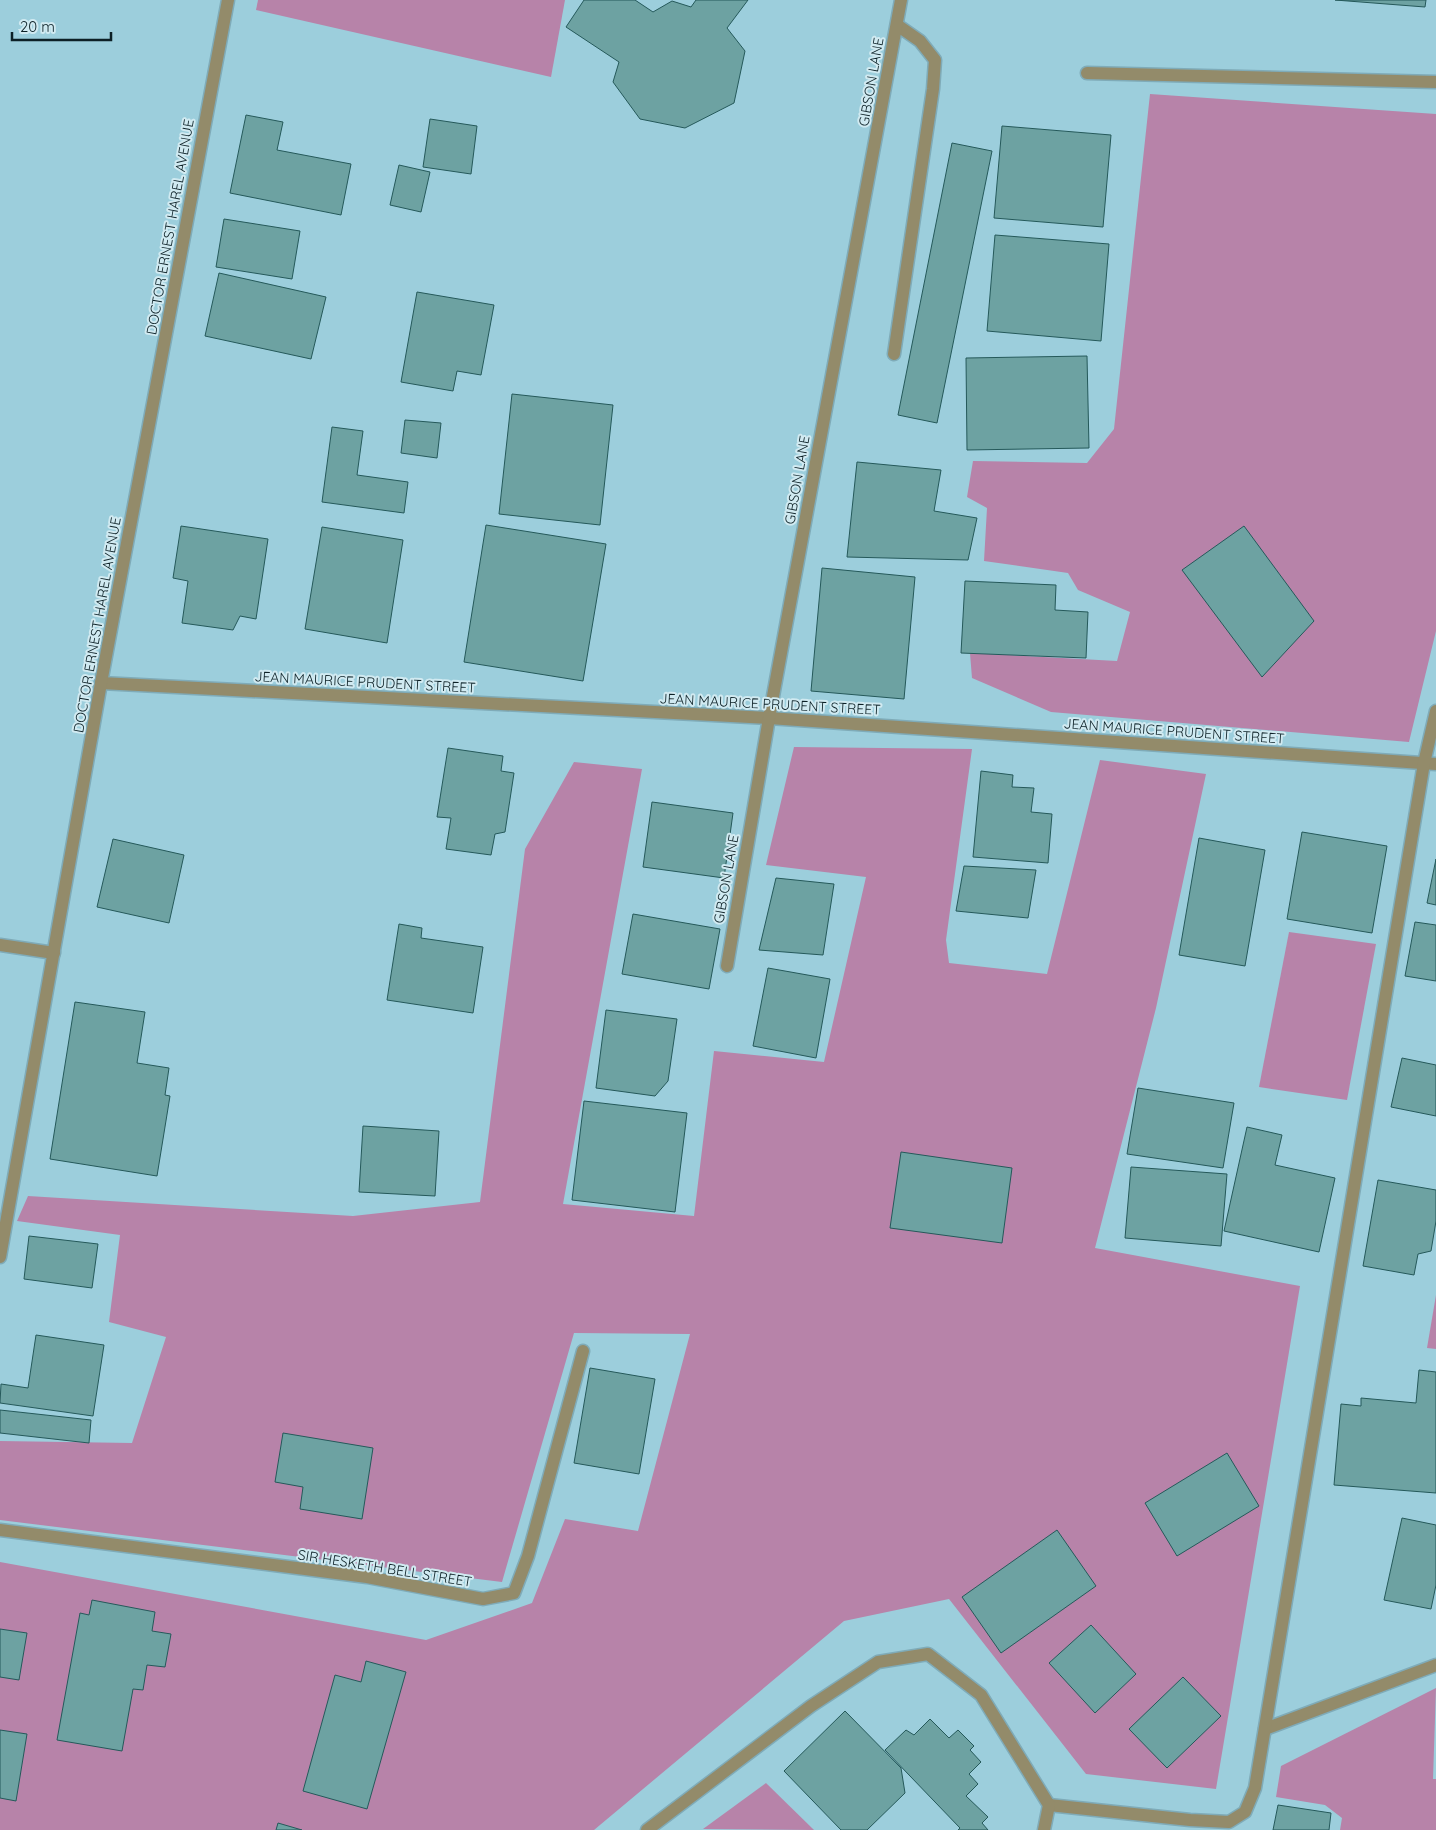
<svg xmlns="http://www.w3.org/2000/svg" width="1436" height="1830" viewBox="0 0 1436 1830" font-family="Quicksand,sans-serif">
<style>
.green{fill:#b783a9}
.building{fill:#6da2a2;stroke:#25595a}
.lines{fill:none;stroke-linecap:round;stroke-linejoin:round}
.lane-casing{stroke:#7fabb8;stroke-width:15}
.street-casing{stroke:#7fabb8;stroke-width:15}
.lane{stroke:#938b6a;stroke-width:12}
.street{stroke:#938b6a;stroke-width:12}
.labels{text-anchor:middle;stroke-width:4;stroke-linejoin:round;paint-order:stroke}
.street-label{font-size:14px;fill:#0c2026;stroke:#d1eaf1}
</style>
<rect width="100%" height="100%" fill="#9ccedc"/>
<!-- green -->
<g class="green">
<path d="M258,0H565L551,77L256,10Z"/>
<path d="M1150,94L1436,114V631L1409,742L1051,712L972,678L970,653L1117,661L1130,612L1078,590L1068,573L984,561L987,508L967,497L973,461L1087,463L1114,429Z"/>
<path d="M794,747L972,749L946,940L949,963L1047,974L1100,760L1206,774L1156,1008L1095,1248L1300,1286L1216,1789L1086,1774L949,1599L844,1621L594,1830H0V1562L426,1640L532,1603L565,1519L638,1531L690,1334L574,1333L502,1582L0,1520V1441L132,1443L166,1337L109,1322L120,1235L17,1221L28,1196L353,1216L480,1202L525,849L574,762L642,769L563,1204L694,1216L714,1051L824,1062L866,877L766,865Z"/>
<path d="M1289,932L1376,944L1347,1100L1259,1087Z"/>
<path d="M1436,1295V1349L1427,1348Z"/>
<path d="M1436,1688L1433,1779H1436V1830H1340L1342,1818L1325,1805L1276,1797L1281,1766Z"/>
<path d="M766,1783L814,1830L703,1829Z"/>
</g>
<!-- building -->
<g class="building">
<path d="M584,0H635L653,12L672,1L691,7L696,0H748L727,28L745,51L734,103L685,128L640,119L613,82L619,62L566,27Z"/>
<path d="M1335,0H1426L1425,7Z"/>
<path d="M246,115L283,122L277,150L351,164L341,215L230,193Z"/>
<path d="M430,119L477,126L471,174L423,167Z"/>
<path d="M1002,126L1111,135L1103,227L994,218Z"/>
<path d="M952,143L992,151L937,423L898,415Z"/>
<path d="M399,165L430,172L421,212L390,205Z"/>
<path d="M224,219L300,231L292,279L216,267Z"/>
<path d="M995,235L1109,244L1101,341L987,331Z"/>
<path d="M219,273L326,297L311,359L205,336Z"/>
<path d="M417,292L494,305L481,375L457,371L453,391L401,382Z"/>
<path d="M1087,356L1089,448L967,450L966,358Z"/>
<path d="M512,394L613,405L600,525L499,514Z"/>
<path d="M405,420L441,423L437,458L401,453Z"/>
<path d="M332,427L363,431L357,475L408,482L404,513L322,502Z"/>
<path d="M857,462L941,470L934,511L977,518L968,560L847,557Z"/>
<path d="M486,525L606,544L583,681L464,662Z"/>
<path d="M181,526L268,539L256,619L240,616L233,630L182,623L188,581L173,578Z"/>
<path d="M1244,526L1314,621L1262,677L1182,570Z"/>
<path d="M322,527L403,540L387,643L305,629Z"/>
<path d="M822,568L915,577L904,699L811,691Z"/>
<path d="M965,581L1056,585L1055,610L1088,612L1086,658L961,653Z"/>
<path d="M448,748L503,756L501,771L514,773L505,832L495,834L491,855L446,849L451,818L437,817Z"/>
<path d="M981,771L1013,775L1012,787L1034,788L1031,812L1052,814L1048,863L973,857Z"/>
<path d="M652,802L733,813L724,878L643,867Z"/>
<path d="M1302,832L1387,846L1372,933L1287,919Z"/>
<path d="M1199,838L1265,850L1245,966L1179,955Z"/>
<path d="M113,839L184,855L169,923L97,907Z"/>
<path d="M1436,859V905L1427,903Z"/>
<path d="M964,866L1036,870L1028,918L956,911Z"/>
<path d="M776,878L834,884L823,955L759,950Z"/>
<path d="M633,914L720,929L709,989L622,974Z"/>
<path d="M1415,922L1436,925V981L1405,976Z"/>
<path d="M399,924L422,928L421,938L483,947L473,1013L387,1000Z"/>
<path d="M768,968L830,979L816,1058L753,1046Z"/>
<path d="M75,1002L145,1012L137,1063L169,1068L165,1095L170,1096L157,1176L50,1159Z"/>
<path d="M606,1010L677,1019L668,1081L655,1096L596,1088Z"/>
<path d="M1402,1058L1436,1065V1116L1391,1107Z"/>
<path d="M1138,1088L1234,1103L1223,1168L1127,1154Z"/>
<path d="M584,1101L687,1113L675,1212L572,1200Z"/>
<path d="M363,1126L439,1131L435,1196L359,1192Z"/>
<path d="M1247,1127L1282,1135L1275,1165L1335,1178L1319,1252L1224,1231Z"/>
<path d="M901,1152L1012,1168L1002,1243L890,1228Z"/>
<path d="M1131,1167L1227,1174L1221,1246L1125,1238Z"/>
<path d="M1378,1180L1436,1190V1221L1431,1251L1418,1254L1414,1275L1363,1266Z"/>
<path d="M29,1236L98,1244L92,1288L24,1279Z"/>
<path d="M36,1335L104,1345L93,1416L0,1403L1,1384L28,1388Z"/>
<path d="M590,1368L655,1379L639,1474L574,1463Z"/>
<path d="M1419,1370L1436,1372V1493L1334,1485L1341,1404L1361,1406V1398L1416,1403Z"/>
<path d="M0,1410L91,1420L89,1443L0,1433Z"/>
<path d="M283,1433L373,1448L362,1519L300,1509L303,1487L275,1482Z"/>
<path d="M1227,1453L1259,1506L1177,1556L1145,1503Z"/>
<path d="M1402,1518L1436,1525V1585L1431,1609L1384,1600Z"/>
<path d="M1057,1530L1096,1586L1001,1653L962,1597Z"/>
<path d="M92,1600L155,1612L152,1631L171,1634L165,1667L147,1665L143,1690L133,1689L122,1751L57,1740L80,1613L89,1615Z"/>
<path d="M1091,1625L1136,1674L1095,1713L1049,1663Z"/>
<path d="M0,1629L27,1633L19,1680L0,1677Z"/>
<path d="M366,1661L406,1672L367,1809L303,1791L335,1675L361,1682Z"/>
<path d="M1183,1677L1221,1716L1167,1768L1129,1729Z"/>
<path d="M845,1711L901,1768L905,1793L867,1830H841L784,1771Z"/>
<path d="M930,1719L949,1738L958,1730L974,1746L970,1750L981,1762L969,1774L978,1784L966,1796L988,1817L982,1823L988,1830H958L960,1828L885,1750L906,1730L914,1735Z"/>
<path d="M0,1730L27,1734L16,1801L0,1798Z"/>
<path d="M1278,1805L1331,1813L1329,1830H1273Z"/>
<path d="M278,1823L302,1830H276Z"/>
</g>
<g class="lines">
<!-- lane casing -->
<g class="lane-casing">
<path id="lane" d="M894,354L933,89L935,60L920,41L897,25"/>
</g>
<!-- street casing -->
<g class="street-casing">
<g id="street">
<path d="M1087,73L1436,82"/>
<path d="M101,683L769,718L1436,764"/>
<path d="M0,945L54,953"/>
<path d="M727,966L769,718L901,0"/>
<path d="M0,1257L101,683L228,0"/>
<path d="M0,1530L367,1577L483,1599L514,1593L528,1556L583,1351"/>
<path d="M1265,1729L1436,1665"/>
<path d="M1049,1805L1190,1820L1229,1822L1245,1812L1255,1788L1424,763L1436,711"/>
<path d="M647,1830L811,1706L878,1662L928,1654L981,1695L1049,1805L1044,1830"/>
</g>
</g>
<!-- lane -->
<use href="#lane" class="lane"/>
<!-- street -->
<use href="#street" class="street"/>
</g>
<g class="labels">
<!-- street labels -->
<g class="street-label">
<text transform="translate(871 82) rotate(-80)" y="5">GIBSON LANE</text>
<text transform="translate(170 227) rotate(-80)" y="5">DOCTOR ERNEST HAREL AVENUE</text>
<text transform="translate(797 480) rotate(-80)" y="5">GIBSON LANE</text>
<text transform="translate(97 625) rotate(-80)" y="5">DOCTOR ERNEST HAREL AVENUE</text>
<text transform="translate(365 682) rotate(3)" y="5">JEAN MAURICE PRUDENT STREET</text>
<text transform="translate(770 704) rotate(3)" y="5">JEAN MAURICE PRUDENT STREET</text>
<text transform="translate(1174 731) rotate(4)" y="5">JEAN MAURICE PRUDENT STREET</text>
<text transform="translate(726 879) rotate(-80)" y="5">GIBSON LANE</text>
<text transform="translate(385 1568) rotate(9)" y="5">SIR HESKETH BELL STREET</text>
</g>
</g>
<!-- scale -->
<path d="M12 32v8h99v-8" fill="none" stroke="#0c2026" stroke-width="2.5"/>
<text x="20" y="32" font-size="15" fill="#0c2026" stroke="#d1eaf1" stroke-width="4" paint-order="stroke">20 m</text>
</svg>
